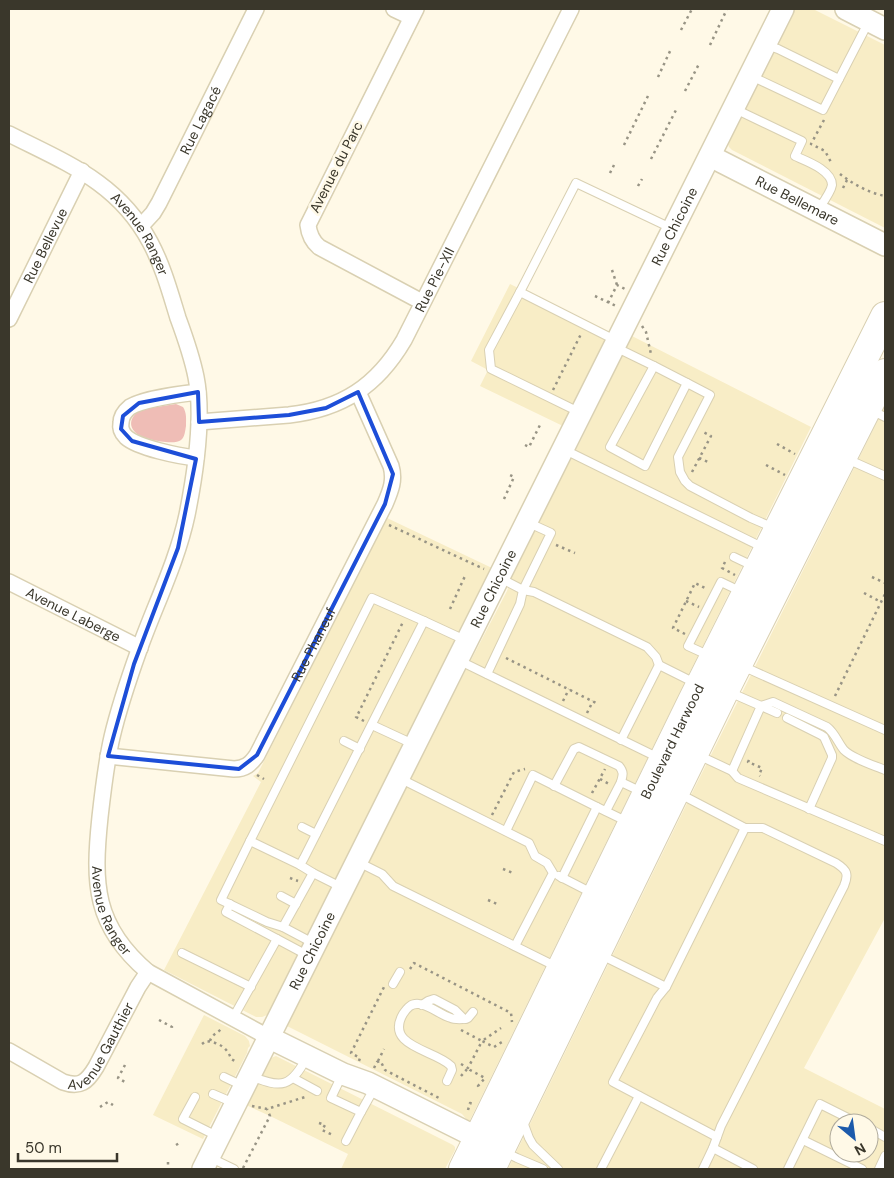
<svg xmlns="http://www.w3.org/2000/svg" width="894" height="1178" viewBox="0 0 894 1178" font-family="'DM Sans',sans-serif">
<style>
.built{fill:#f8edc6;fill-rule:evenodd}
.green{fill:#efbdb6}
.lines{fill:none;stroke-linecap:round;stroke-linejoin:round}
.lane-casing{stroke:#d9d0b2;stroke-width:10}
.street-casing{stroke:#d9d0b2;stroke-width:18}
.secondary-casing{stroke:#d9d0b2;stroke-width:24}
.highway-casing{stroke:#d9d0b2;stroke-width:30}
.path{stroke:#989485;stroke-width:2.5;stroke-dasharray:2.5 4;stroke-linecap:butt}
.lane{stroke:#fff;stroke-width:8}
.street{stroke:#fff;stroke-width:15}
.secondary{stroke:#fff;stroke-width:21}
.highway{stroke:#fff;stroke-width:28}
.marked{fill:none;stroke:#1d4ed8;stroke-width:4;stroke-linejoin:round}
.labels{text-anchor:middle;stroke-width:5;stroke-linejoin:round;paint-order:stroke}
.street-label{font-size:14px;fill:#3a372b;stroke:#fff9e7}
</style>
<rect width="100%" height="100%" fill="#fff9e7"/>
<!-- built -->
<g class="built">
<path d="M794,9H813L885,45V228L732,150L729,147L728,144L729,140Z"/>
<path d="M510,284L611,333L565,427L480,386L488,370L471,361Z"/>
<path d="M632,336L811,427L649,755L470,1120L468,1121L462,1114L287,1026L289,1019L432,735L507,591L514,569L581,440Z"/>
<path d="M885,406V918L804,1068L885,1109V1169H508L693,791ZM839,1123H869V1153H839Z"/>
<path d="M387,518L492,568L271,1009L267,1015L262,1017H256L164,970L261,782L253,776L258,773Z"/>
<path d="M204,1015L245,1036L249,1041L250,1046L248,1048L247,1053L203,1139L153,1115Z"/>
<path d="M276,1056L453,1145L455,1147V1150L445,1169H341L348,1154L270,1116L246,1105L267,1064L271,1058Z"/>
</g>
<!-- green -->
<path class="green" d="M176,404L183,407C187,413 186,420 186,426C185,431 185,437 181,440C174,446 142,439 136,433C126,424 133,413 143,409Z"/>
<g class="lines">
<!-- lane casing -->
<g class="lane-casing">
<g id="lane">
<path d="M767,45L778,49L839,79"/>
<path d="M751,76L823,110L868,23"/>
<path d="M735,109L802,141L795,156C806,161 832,170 832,185C831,192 822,204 818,210"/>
<path d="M520,292L576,183L671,228"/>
<path d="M615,347L654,366L610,447L645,466L687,383L710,395L678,457L680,472L685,481L690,486L751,518L774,528"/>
<path d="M654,366L687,383"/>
<path d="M871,410L885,417"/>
<path d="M579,412L491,369L489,350L520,292L617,341"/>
<path d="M563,449L764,548"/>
<path d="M847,459L885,476"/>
<path d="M734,557L755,567"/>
<path d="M500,578L523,590L551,533L529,523"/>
<path d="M710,656L688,646L721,582L742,592"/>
<path d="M458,660L659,758"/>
<path d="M742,668L751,670L885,730"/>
<path d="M487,674L520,604L523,590L534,592L647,647L656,657L659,665"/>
<path d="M761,706L773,702L827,727C835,733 838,743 844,750C853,759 873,765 885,770"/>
<path d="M761,706L777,713"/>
<path d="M787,718L821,735L824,737L832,755V758L809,809"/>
<path d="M372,725L413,744"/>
<path d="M621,740L659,665L687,679L697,682"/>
<path d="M344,741L360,749"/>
<path d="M698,755L732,771L761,706L729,692"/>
<path d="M732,771L738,778L885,841"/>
<path d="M399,778L529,843L535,856L547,863L553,873L515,946"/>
<path d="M554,786L574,749L579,747L619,766C624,772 623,775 621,782"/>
<path d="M680,794L745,828H763L836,863C847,870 849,874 844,886L721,1126L713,1148L703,1169"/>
<path d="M606,811L621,782L642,792"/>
<path d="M302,827L316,834"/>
<path d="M506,831L533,775L597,807"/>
<path d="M250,841L221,900L267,922L283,927"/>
<path d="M358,862L382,874L393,886L557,967"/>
<path d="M300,865L250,841L372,598L424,621"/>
<path d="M313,873L283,927L315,944"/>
<path d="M559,876L594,894"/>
<path d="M562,878L597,807L628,822"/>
<path d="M341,887L313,873L300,865L304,858L424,621L465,640"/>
<path d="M281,896L296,904"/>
<path d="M230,904L226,912L277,939"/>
<path d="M182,953L251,987"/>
<path d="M601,955L666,987L745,828"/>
<path d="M393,984L400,972"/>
<path d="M666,987L657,998L613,1082L717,1137"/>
<path d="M422,1005L428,1001L434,999L455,1010L464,1019"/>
<path d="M233,1018L277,939L307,955"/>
<path d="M342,1075L331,1098L361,1112L375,1087"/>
<path d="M251,1076C282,1089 291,1087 307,1057"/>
<path d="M224,1077L243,1086"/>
<path d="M293,1078L317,1091"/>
<path d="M447,1081L452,1070L451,1066C436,1050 384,1047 403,1014C407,1008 411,1003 419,1004C430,1005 440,1015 451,1018C455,1020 462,1019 466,1019L468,1018L473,1012"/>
<path d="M213,1094L234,1103"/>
<path d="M195,1097L183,1119L217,1136"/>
<path d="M523,1122L529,1138L533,1145L558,1169"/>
<path d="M869,1128L885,1137"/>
<path d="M803,1140L862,1169"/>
<path d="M346,1141L361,1112"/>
<path d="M713,1148L753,1169"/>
<path d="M505,1152L517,1158L543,1169"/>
<path d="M211,1158L234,1169"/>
<path d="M601,1169L639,1096"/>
<path d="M788,1169L820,1104L858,1123"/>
<path d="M879,1169L885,1156"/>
</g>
</g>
<!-- street casing -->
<g class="street-casing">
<g id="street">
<path d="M394,9L411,17"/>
<path d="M416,9L308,225C309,234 312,241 319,247L422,302"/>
<path id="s1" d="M9,134C66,163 118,182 150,242C163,266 170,292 178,318C185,337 192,357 196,377C204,417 195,475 187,515C177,562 155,605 139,650C129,678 119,707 112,737C106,763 103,790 100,817C93,884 94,926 148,972L268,1037"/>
<path id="s2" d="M141,226L153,213L159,203L256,9"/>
<path id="s3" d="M9,319L82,171"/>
<path id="s4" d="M199,422L289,415C342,409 377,386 404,340L571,9"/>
<path d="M196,458C179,456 138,448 126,437C122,433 120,428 121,423C121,417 125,411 130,407C145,398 181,394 198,392"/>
<path id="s5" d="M9,582L140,648"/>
<path id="s6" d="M108,756L234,769C245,769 251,764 257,755L385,504C391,490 395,480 391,466L358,392"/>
<path id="s7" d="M9,1051L63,1082C80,1088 87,1082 96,1067L138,987L148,972"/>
</g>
</g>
<!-- secondary casing -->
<g class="secondary-casing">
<g id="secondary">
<path d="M846,9L885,29"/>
<path id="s8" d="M710,156L885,245"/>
<path d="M268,1037L343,1074L368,1083L492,1145"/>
<path id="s9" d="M203,1169L783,9"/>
</g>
</g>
<!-- highway casing -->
<g class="highway-casing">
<g id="highway">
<path id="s10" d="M463,1169L692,701L885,316"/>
<path d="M491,1169L725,690L885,373"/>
</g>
</g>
<!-- path -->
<g class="path">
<path d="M681,30L692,9"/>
<path d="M710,45L727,9"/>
<path d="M658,77L671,49"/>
<path d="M685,91L699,64"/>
<path d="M824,120L811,144L825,151L832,164"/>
<path d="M624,145L648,96"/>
<path d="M651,159L676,110"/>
<path d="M610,173L614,165"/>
<path d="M840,174C853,184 869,193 885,196"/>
<path d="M638,186L642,179"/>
<path d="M843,188L847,180"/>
<path d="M612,270L617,285"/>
<path d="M595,296L616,306"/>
<path d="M608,303L617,285L625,289"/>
<path d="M642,326L646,332L651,354"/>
<path d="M553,390L581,334"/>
<path d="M777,444L795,454"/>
<path d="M525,445L529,447L540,425"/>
<path d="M699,458L708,462"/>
<path d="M766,465L785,475"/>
<path d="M692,472L711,436L701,431"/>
<path d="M504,499L514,477L510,475"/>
<path d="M389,525L484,569"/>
<path d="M556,545L575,553"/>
<path d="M725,562L722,568L735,575"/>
<path d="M872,577L885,583"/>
<path d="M864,593L881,602"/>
<path d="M686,601L699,607"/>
<path d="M450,609L465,576"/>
<path d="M685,634L673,628L695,583L707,589"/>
<path d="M506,658L598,704"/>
<path d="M835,696L885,594"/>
<path d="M563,701L569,689"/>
<path d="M587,713L593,701"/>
<path d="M364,721L356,717L357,716L403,622"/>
<path d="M749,760L748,762L762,768L759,775L760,776"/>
<path d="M257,775L264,779"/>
<path d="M600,779L609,784"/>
<path d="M592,793L605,769"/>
<path d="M492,815L514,772L525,769"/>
<path d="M503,869L513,873"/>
<path d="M290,878L298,881"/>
<path d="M488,900L497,904"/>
<path d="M410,969L414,963L511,1013L512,1022"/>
<path d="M159,1020L172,1027L171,1030"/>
<path d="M461,1030L482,1041L501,1028"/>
<path d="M210,1041C212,1034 218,1033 222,1028"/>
<path d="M202,1044L206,1041C218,1042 228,1048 231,1059L237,1062"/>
<path d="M359,1061L360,1058L351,1053L384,987"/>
<path d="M378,1061L384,1049"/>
<path d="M461,1064L468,1068L482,1041L494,1047L502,1042"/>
<path d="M125,1065L118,1078L125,1082"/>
<path d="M374,1068L377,1062L380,1061L381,1062L385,1070L439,1098"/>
<path d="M461,1076L468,1068L470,1070L485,1078L478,1086L480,1088"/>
<path d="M252,1106L267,1109L305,1097L306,1095"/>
<path d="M100,1107L108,1102L113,1105"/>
<path d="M468,1110L470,1103L474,1104"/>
<path d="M319,1123L325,1125L322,1130L333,1135"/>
<path d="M176,1145L181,1142"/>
<path d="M168,1162V1169"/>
<path d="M243,1168L270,1116L267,1109"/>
</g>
<!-- lane -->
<use href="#lane" class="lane"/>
<!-- street -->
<use href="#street" class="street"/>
<!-- secondary -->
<use href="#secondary" class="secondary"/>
<!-- highway -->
<use href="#highway" class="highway"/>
</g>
<!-- marked area -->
<path class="marked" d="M198,392L199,422L289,415L326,408L358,392L393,474L385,504L257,755L239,769L108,756L134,664L178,548L196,459L132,441L121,429L123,416L139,403Z"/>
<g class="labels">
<!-- street labels -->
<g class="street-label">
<text dy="5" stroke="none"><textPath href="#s2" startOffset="122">Rue Lagacé</textPath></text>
<text transform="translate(336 167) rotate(-63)" y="5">Avenue du Parc</text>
<text dy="5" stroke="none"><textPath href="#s8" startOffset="98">Rue Bellemare</textPath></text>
<text dy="5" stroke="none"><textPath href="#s9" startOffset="1054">Rue Chicoine</textPath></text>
<text dy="5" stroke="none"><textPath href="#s1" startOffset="169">Avenue Ranger</textPath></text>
<text dy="5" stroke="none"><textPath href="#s3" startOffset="82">Rue Bellevue</textPath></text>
<text dy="5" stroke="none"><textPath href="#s4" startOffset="301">Rue Pie-XII</textPath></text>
<text dy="5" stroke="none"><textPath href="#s9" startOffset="649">Rue Chicoine</textPath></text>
<text dy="5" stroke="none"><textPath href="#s5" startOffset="72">Avenue Laberge</textPath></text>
<text dy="5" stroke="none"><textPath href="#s6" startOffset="279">Rue Phaneuf</textPath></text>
<text dy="5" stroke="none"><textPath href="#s10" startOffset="476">Boulevard Harwood</textPath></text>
<text dy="5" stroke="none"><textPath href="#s1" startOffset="875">Avenue Ranger</textPath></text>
<text dy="5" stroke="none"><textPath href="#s9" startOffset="244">Rue Chicoine</textPath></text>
<text dy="5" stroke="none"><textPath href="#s7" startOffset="121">Avenue Gauthier</textPath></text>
</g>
</g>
<!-- border -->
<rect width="894" height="1178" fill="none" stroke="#3a372b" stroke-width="20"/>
<!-- north arrow -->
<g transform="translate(854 1138) rotate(151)"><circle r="24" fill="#fff9e7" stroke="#b0ab9c"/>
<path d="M0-4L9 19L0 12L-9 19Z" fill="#1c5aab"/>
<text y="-8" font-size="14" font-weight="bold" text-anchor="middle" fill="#3a372b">N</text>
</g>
<!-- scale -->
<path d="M18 1153v8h99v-8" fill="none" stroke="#3a372b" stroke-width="2.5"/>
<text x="25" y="1153" font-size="15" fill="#3a372b" stroke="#fff9e7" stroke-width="4" paint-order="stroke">50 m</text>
</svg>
